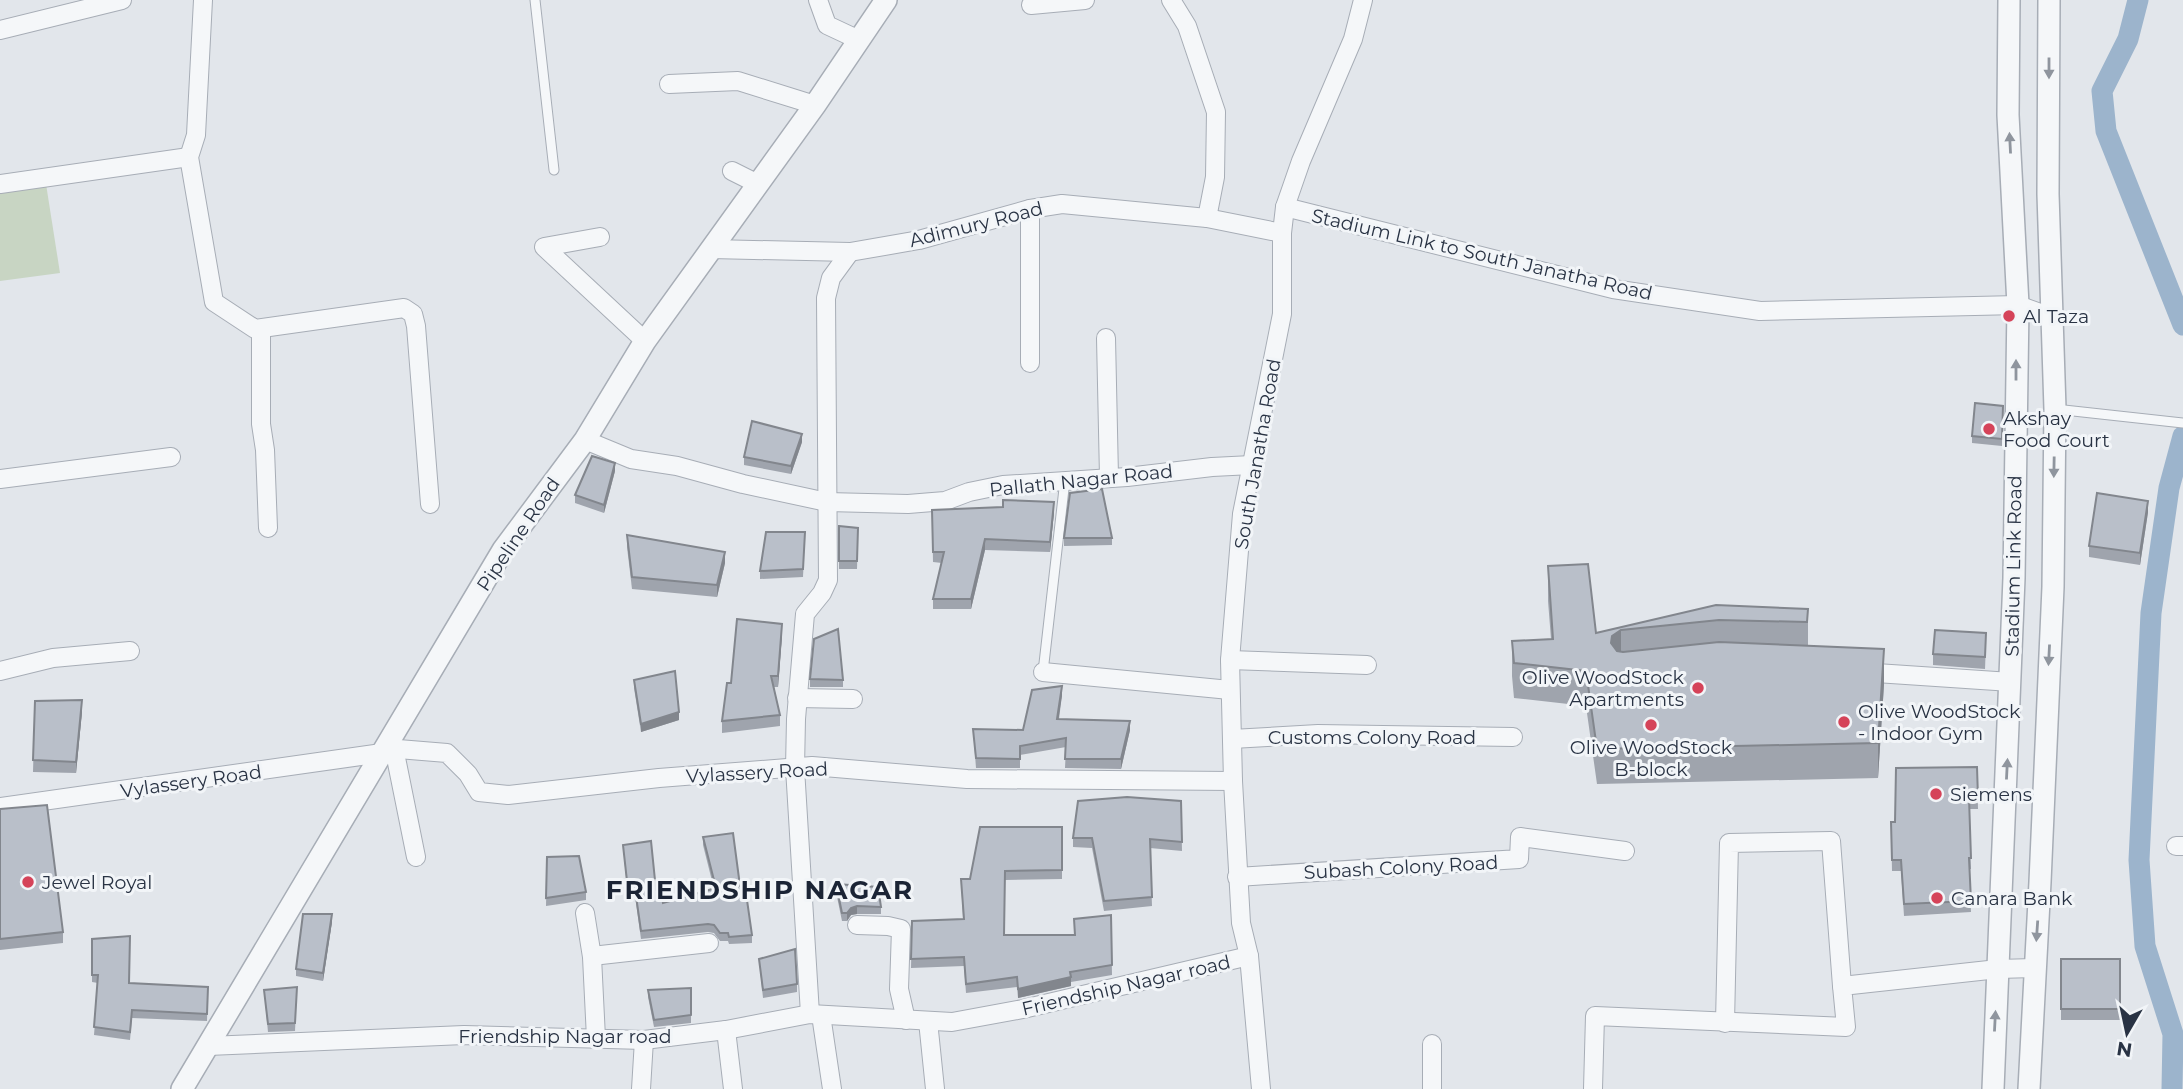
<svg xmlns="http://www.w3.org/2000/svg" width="2183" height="1089" viewBox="0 0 2183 1089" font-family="Montserrat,sans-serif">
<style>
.green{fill:#c8d5c3}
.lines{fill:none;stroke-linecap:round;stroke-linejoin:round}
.canal{stroke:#9cb4cc;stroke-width:21}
.service-casing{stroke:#a7adb6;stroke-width:11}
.minor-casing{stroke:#a7adb6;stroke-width:20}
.tertiary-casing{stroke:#a7adb6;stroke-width:24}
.service{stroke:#f5f7f9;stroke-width:9}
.minor{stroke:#f5f7f9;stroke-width:18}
.tertiary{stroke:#f5f7f9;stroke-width:21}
.wall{fill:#9fa4ad}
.shaded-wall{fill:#82868d}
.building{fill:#b9bfc9;stroke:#82868d;stroke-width:2}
.oneway{fill:#8f959e}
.poi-dot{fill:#d54359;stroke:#f2f5f8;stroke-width:2.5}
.labels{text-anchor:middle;stroke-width:6;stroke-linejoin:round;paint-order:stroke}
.street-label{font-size:19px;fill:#293344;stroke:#f2f5f8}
.poi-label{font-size:19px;fill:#293344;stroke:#f2f5f8;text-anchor:start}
.district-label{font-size:26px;font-weight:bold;letter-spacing:2px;fill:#1b2435;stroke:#f2f5f8}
</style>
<rect width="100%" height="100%" fill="#e2e6eb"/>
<!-- green -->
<path class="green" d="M46,184L60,273L0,281V190Z"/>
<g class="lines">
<!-- canal -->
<g class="canal">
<path d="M2138,0L2128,39L2102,91L2106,131L2183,325"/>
<path d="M2172,1089L2173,1034L2145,946L2139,860L2151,613L2169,488L2183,436"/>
</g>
<!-- service casing -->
<g class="service-casing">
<g id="service">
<path d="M535,0L554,170"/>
<path d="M2055,409L2183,423"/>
<path d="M1043,672L1065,480"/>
</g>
</g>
<!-- minor casing -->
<g class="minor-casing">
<g id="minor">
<path d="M203,0L196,135L189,157L214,302L255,329L404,308L413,314L416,326L430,504"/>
<path d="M818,0L827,25L859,40"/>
<path d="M1171,0L1187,26L1216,112L1215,177L1207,218"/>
<path d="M1031,5L1085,0"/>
<path d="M0,30L122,0"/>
<path d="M669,84L738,81L815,105"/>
<path d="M732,171L758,184"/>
<path d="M0,184L189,157"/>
<path d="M1285,207L1613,289L1760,311L2018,305L2054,318"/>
<path d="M600,237L544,247L645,341"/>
<path d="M711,249L850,252L919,240L1030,209L1062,204L1207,218L1282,233"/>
<path d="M261,329V424L265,450L268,528"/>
<path d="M1106,338L1109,477"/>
<path d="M1030,363V209"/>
<path d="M585,440L631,459L677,466L743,484L827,502L908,504L945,501L969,492L1003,485L1127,477L1212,467L1252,465"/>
<path d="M0,479L171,457"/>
<path d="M1230,660L1367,665"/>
<path d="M0,671L53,658L130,651"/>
<path d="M1043,672L1230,690"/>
<path d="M1861,672L2011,682"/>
<path d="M797,698L853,699"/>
<path d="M1232,739L1318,734L1513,737"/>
<path d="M386,748L447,753L468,774L479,792L508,795L659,778L812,766L967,779L1233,781"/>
<path d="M394,748L416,857"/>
<path d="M0,807L382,753"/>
<path d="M2176,846H2183"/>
<path d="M1237,877L1519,859L1520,837L1625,851"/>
<path d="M585,913L592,957L596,1038"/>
<path d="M857,925L888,926L901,929L899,989L906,1020"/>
<path d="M592,956L709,943"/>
<path d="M810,1014L795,768L796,719L805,614L822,593L828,580L826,298L831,278L850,252"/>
<path d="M821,1015L832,1089"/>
<path d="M928,1021L935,1089"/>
<path d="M1725,1023L1729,843L1831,841L1842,986"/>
<path d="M726,1030L733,1089"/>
<path d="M208,1046L464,1035L644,1040L726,1030L810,1014L952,1022L1023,1009L1249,956"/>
<path d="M641,1089L644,1040"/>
<path d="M1261,1089L1249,956L1241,923L1233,781L1230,660L1242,514L1282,314V233L1285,207L1301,161L1353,39L1363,0"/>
<path d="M1432,1089V1044"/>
<path d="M1593,1089L1595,1016L1846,1027L1842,986L1998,969L2034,968"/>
</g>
</g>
<!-- tertiary casing -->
<g class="tertiary-casing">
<g id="tertiary">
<path d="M182,1089L503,550L585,440L645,341L815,105L886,0"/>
<path d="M1993,1089L2014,578L2018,305L2008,115L2009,0"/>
<path d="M2029,1089L2040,882L2053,587L2055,409L2048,194L2049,0"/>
</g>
</g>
<!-- service -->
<use href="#service" class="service"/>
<!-- minor -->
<use href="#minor" class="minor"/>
<!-- tertiary -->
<use href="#tertiary" class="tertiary"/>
</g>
<!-- wall -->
<g class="wall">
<path d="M2003,406L2002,446L1972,443V436Z"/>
<path d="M802,442L791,474L744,465V457Z"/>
<path d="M615,471L604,513L575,503V495Z"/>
<path d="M932,510L1054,512L1050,552L985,550L971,609H933V599L942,563L933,562Z"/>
<path d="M2148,512L2140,565L2089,557V546Z"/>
<path d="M839,526L858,528L857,569H839Z"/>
<path d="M805,532L803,577L760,579V571Z"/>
<path d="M627,535L725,563L717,597L632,589L627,547Z"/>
<path d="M1064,538H1112V545L1064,546Z"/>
<path d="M1548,566L1596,633L1808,609V646L1884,684L1878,778L1597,784L1586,706L1514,698L1512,676V641L1551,639L1548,601Z"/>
<path d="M782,635L778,687H774L780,715V726L722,733V721L731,683Z"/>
<path d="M1986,644L1985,669L1933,665V654Z"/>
<path d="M810,679L843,680V687H810Z"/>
<path d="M634,680L679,720L641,732L634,688Z"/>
<path d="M1062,695L1059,719L1130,730L1121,769L1065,768L1066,747L1020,755V768H976L973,729L1023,730Z"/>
<path d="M35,701L82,712L76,773L33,772Z"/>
<path d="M1977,767L1978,809H1969L1971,869H1969L1971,912L1904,916L1901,871H1892L1891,822H1895Z"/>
<path d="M1181,801L1182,851L1150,848L1152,906L1104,911L1092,848L1073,847V838Z"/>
<path d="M0,809L63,932V943L0,950Z"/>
<path d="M1062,827V879L1005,880L1004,935H1074V919L1111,915L1112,975L1071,982V986L1018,998L1017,987L966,993L964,966L911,968L912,921L963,919L961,879H970Z"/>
<path d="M703,837L740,886L752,935V943L729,944L728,941H720L714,933L708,932L641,939L634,889H627L623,845L656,890L663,903L714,889L703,845Z"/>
<path d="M547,857L586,892V900L546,906Z"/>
<path d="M836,884L881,907V914H857L851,915L847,921H842L836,892Z"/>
<path d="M332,922L323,981L296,976V969Z"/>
<path d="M92,939L129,983L208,987L207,1021L132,1018L130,1040L94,1035L98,983L92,982Z"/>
<path d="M759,959L797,984V992L763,998Z"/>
<rect x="2061" y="959" width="59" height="61"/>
<path d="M297,987L295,1031L268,1032L264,990Z"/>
<path d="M691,988V1023L654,1027L648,997V990Z"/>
</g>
<!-- shaded-wall -->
<g class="shaded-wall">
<path d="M802,434V442L791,474V466Z"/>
<path d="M615,463V471L604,513V505Z"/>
<path d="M2148,501V512L2140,565V553Z"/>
<path d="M1054,502V512L1050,552V542Z"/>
<path d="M985,539V550L971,609V599Z"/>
<path d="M725,552V563L717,597V585Z"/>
<path d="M782,624V635L778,687V676Z"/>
<path d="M1621,630V665L1611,643L1612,636Z"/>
<path d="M1884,649V684L1878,778V743Z"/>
<path d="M1062,686V695L1057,729V719Z"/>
<path d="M82,700V712L76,773V762Z"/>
<path d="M679,712V720L641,732V724Z"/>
<path d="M1130,721V730L1121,769V759Z"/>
<path d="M857,906V914L851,915L847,921V913L851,908Z"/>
<path d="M332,914V922L323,981V973Z"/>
<path d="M1071,977V986L1018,998V989Z"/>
</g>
<!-- building -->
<g class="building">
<path d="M1975,403L2003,406L2002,439L1972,436Z"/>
<path d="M752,421L802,434L791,466L744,457Z"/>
<path d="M592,456L615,463L604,505L575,495Z"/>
<path d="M1102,489L1112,538H1064L1070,493Z"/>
<path d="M2097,493L2148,501L2140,553L2089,546Z"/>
<path d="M1003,500L1054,502L1050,542L985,539L971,599H933L944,552H933L932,510L1003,507Z"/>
<path d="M839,526L858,528L857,561H839Z"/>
<path d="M766,532H805L803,569L760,571Z"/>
<path d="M627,535L725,552L717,585L632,577Z"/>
<path d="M1588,564L1596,633L1716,605L1808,609L1807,622L1719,620L1621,630L1612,636L1611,643L1617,651L1623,652L1719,642L1884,649L1878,743L1597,749L1586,671L1514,663L1512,641L1553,639L1548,566Z"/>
<path d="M737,619L782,624L778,676H771L780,715L722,721L727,683H731Z"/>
<path d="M838,629L843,680L810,679L814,639Z"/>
<path d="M1935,630L1986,633L1985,657L1933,654Z"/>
<path d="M675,671L679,712L641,724L634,680Z"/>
<path d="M1062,686L1057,719L1130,721L1121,759H1065L1066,738L1020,746V759L976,758L973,729L1023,730L1032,690Z"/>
<path d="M82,700L76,762L33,760L35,701Z"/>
<path d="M1977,767L1978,798H1969L1971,858H1969L1971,901L1904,904L1901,860H1892L1891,822H1895L1896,768Z"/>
<path d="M1127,797L1181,801L1182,842L1150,839L1152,897L1104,901L1092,838H1073L1078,801Z"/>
<path d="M47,805L63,932L0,939V809Z"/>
<path d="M980,827H1062V870L1005,871L1004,935H1075L1074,919L1111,915L1112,965L1070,972L1071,977L1018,989L1017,977L966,984L964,957L911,959L912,921L964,919L961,879H970Z"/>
<path d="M733,833L740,886H745L752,935L729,937L728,933H720L714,925L708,924L641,931L634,882L627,881L623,845L651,841L656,890H661L663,903L716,888L703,837Z"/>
<path d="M579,856L586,892L546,898L547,857Z"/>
<path d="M836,884L878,887L881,907L857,906L851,908L847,913H842Z"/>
<path d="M303,914H332L323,973L296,969Z"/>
<path d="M130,936L129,983L208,987L207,1014L132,1010L130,1032L94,1027L98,975H92V939Z"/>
<path d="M795,949L797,984L763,990L759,959Z"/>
<rect x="2061" y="959" width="59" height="50"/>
<path d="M297,987L295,1023L268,1024L264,990Z"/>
<path d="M691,988V1015L654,1020L648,990Z"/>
</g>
<!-- one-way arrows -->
<defs><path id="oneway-solid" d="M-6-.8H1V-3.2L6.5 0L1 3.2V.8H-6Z" transform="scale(1.75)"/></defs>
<g class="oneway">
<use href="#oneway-solid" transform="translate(2049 68) rotate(90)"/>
<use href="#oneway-solid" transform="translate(2010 143) rotate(-93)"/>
<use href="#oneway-solid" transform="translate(2016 370) rotate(-90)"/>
<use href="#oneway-solid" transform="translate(2054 467) rotate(91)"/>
<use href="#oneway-solid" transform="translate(2049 655) rotate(93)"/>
<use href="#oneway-solid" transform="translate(2007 769) rotate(-87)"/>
<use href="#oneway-solid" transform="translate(2037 931) rotate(94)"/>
<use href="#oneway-solid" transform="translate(1995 1021) rotate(-87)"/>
</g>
<!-- markers -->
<g class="poi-dot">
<circle cx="2009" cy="316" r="7"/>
<circle cx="1989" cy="429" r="7"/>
<circle cx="1698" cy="688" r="7"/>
<circle cx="1844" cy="722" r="7"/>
<circle cx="1651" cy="725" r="7"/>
<circle cx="1936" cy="794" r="7"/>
<circle cx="28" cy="882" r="7"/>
<circle cx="1937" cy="898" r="7"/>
</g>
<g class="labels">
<!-- street labels -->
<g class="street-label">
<text transform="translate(976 224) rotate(-14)" y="7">Adimury Road</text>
<text transform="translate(1482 254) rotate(13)" y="7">Stadium Link to South Janatha Road</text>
<text transform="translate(1257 454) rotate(-80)" y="7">South Janatha Road</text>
<text transform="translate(1081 480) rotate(-6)" y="7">Pallath Nagar Road</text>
<text transform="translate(518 534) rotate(-56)" y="7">Pipeline Road</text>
<text transform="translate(2013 566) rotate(-89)" y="7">Stadium Link Road</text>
<text x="1372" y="744">Customs Colony Road</text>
<text transform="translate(757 772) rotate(-3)" y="7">Vylassery Road</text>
<text transform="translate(191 781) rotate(-8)" y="7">Vylassery Road</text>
<text transform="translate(1401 867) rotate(-3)" y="7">Subash Colony Road</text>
<text transform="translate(1126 985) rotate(-13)" y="7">Friendship Nagar road</text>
<text x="565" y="1043">Friendship Nagar road</text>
</g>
<!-- poi labels -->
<g class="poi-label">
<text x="2023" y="323">Al Taza</text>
<text x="2003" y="425">Akshay<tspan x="2003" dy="22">Food Court</tspan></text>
<text x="1684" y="684" text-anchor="end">Olive WoodStock<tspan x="1684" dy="22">Apartments</tspan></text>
<text x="1858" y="718">Olive WoodStock<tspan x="1858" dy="22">- Indoor Gym</tspan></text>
<text x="1651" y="754" text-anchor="middle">Olive WoodStock<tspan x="1651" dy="22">B-block</tspan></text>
<text x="1950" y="801">Siemens</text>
<text x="42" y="889">Jewel Royal</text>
<text x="1951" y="905">Canara Bank</text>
</g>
<!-- district labels -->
<g class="district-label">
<text x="760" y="899">FRIENDSHIP NAGAR</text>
</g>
</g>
<!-- north arrow -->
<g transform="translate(2127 1033) rotate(189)" stroke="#f2f5f8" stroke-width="5" paint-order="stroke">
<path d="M0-5L12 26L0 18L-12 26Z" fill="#293344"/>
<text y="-10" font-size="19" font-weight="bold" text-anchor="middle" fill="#293344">N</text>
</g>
</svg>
